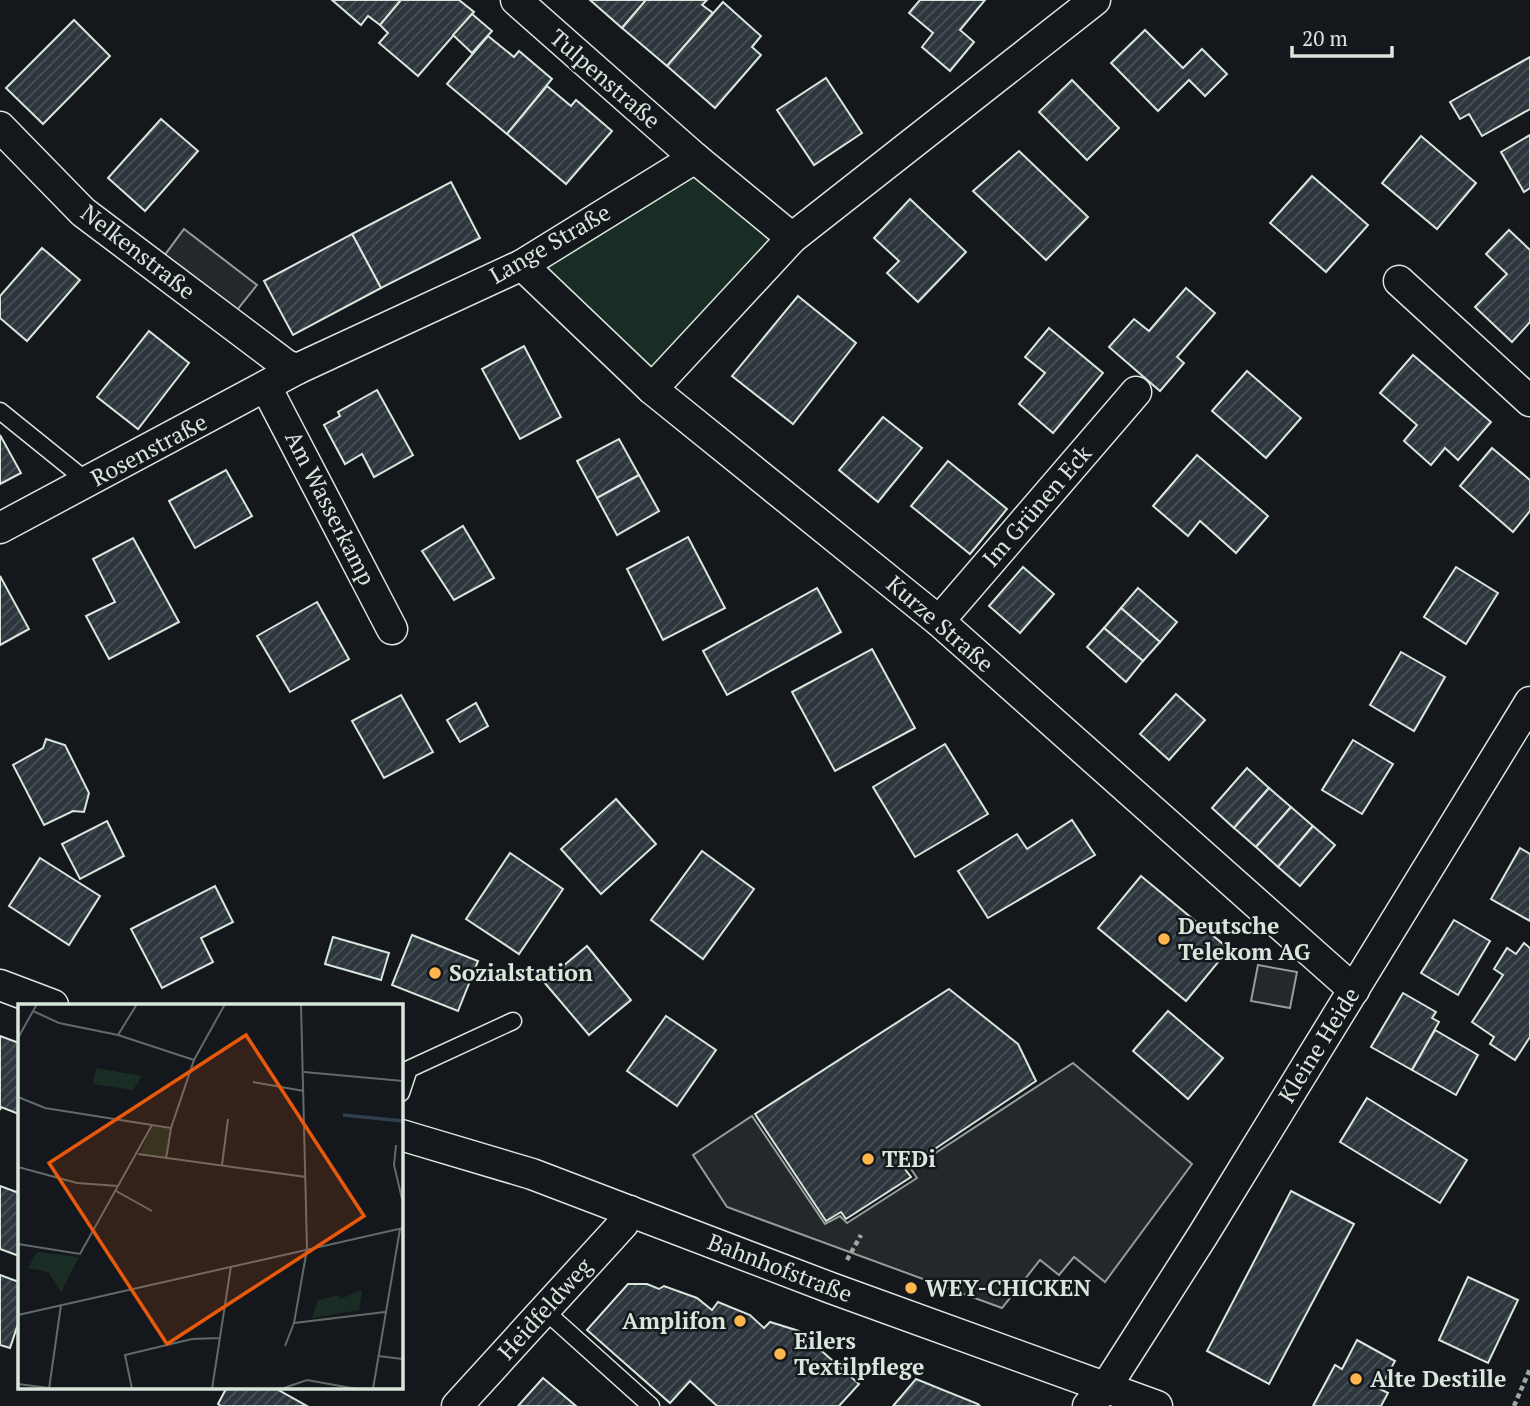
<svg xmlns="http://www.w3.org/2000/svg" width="1530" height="1406" viewBox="0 0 1530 1406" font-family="'PT Serif',serif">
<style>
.green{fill:#1a2d24;stroke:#939e99;stroke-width:2}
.parking{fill:#24282b;stroke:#939e99;stroke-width:2}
.building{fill:url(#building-hatch);stroke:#d8e6dc;stroke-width:2}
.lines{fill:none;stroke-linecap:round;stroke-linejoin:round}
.service-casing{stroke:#d8e6dc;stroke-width:19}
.minor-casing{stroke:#d8e6dc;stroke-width:33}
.path{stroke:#9da8a2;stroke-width:4.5;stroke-dasharray:5 3.5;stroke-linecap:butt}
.service{stroke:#14181c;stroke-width:16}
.minor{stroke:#14181c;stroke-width:30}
.poi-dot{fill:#ffb74d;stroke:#14181c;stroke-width:2.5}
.labels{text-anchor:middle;stroke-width:5;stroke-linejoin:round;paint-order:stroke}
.street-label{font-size:23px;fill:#d8e6dc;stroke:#14181c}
.poi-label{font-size:23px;font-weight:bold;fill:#d8e6dc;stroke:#14181c;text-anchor:start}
.inset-river{fill:none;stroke:#2f3f4d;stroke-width:3.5}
.inset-road{fill:none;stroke:#626a69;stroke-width:2}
.view{fill:#e8590c;fill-opacity:0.15;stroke:#e8590c;stroke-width:3.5}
.inset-edge{fill:none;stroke:#d8e6dc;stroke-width:3.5}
</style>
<defs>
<pattern id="building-hatch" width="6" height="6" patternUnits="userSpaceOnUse" patternTransform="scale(1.75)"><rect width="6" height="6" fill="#2c363c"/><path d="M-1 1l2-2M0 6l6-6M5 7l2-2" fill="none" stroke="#4a5358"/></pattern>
</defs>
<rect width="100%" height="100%" fill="#14181c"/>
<!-- green -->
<path class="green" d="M695,163L782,237L652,382L530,265Z"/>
<!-- parking -->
<g class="parking">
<path d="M184,229L257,285L233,315L161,260Z"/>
<path d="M1258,965L1297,972L1290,1008L1251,1001Z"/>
<path d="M1073,1063L1192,1164L1105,1282L1074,1257L1059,1275L1040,1260L1002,1308L727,1207L693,1155L752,1116L825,1224L840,1216L847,1223L917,1178L911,1169Z"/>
</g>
<!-- building -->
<g class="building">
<path d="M332,0H401L380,25L368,16L361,25Z"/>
<path d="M401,0H459L474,12L418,76L379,43L388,33L380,25Z"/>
<path d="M590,0H646L622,28Z"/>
<path d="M646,0H707L702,5L713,13L667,66L622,28Z"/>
<path d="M920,0H985L960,30L974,42L950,71L922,47L933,33L909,13Z"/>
<path d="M723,2L761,36L752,47L761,55L715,108L667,66Z"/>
<path d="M472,14L492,31L472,53L453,35Z"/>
<path d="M74,20L110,56L43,124L6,88Z"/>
<path d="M1145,30L1183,68L1202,49L1227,74L1205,96L1189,80L1158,111L1111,63Z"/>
<path d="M488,36L514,57L519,51L552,79L507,134L447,84Z"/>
<path d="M1530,57V109L1482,136L1469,114L1460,119L1450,102Z"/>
<path d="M826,78L862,133L814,165L777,110Z"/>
<path d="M1072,80L1119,128L1087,160L1039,112Z"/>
<path d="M547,86L571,106L576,100L612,131L566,184L507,134Z"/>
<path d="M161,119L198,151L145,211L108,178Z"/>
<path d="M1530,135V188L1524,192L1501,152Z"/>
<path d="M1421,136L1476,183L1437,229L1382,183Z"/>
<path d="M1019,151L1088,217L1046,260L973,191Z"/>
<path d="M1312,176L1368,225L1326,272L1270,223Z"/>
<path d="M451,182L480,238L381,288L352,234Z"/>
<path d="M910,199L966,252L918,302L887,273L899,261L874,238Z"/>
<path d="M1509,230L1530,250V322L1512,342L1475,307L1507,274L1486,254Z"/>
<path d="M352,234L381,288L293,335L264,281Z"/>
<path d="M42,248L80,280L27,341L0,318V296Z"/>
<path d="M1186,288L1215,313L1177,357L1184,363L1160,391L1109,347L1134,319L1149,331Z"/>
<path d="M798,296L856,343L793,424L732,376Z"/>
<path d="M1049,328L1103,373L1053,433L1019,404L1045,373L1025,357Z"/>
<path d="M149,331L189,363L138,429L97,397Z"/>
<path d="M524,346L561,417L520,439L482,369Z"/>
<path d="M1413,355L1491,422L1458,460L1445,448L1431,465L1404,441L1417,425L1380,393Z"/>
<path d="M1247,371L1301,418L1266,458L1212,411Z"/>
<path d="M377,390L413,455L374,477L362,454L345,464L324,425L340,416L338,412Z"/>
<path d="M883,417L922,448L878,502L839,470Z"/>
<path d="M0,435L21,473L0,484Z"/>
<path d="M619,439L639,475L597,498L577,461Z"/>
<path d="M1492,448L1530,480V511L1513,532L1460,486Z"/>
<path d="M1197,455L1268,516L1236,553L1200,521L1188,536L1153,506Z"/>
<path d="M948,461L1007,509L970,554L911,506Z"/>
<path d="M226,470L252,516L195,548L169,501Z"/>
<path d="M639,475L659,511L617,535L597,498Z"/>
<path d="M463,526L494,578L454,600L422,551Z"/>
<path d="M688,537L725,608L663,640L627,569Z"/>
<path d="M133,538L179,622L109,659L86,616L115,602L93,559Z"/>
<path d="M1023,567L1054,594L1020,633L989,606Z"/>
<path d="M1456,567L1498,593L1466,644L1424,617Z"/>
<path d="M0,576L29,629L0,645Z"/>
<path d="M817,588L841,632L727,695L703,651Z"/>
<path d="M1138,588L1177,622L1160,642L1121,608Z"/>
<path d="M317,602L349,659L290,692L257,636Z"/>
<path d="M1121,608L1160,642L1143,661L1104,628Z"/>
<path d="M1104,628L1143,661L1126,682L1087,647Z"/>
<path d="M872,649L915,728L835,771L792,692Z"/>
<path d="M1401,652L1445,677L1414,731L1370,705Z"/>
<path d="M1176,694L1205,720L1169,760L1140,734Z"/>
<path d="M401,695L433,752L384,778L352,721Z"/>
<path d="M476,703L488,726L460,742L447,720Z"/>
<path d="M46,739L65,745L89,793L84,812L73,811L44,825L13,765L43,748Z"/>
<path d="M1353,740L1393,764L1362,814L1322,790Z"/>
<path d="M945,744L988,814L915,857L873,787Z"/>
<path d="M1247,768L1269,788L1234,828L1212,808Z"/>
<path d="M1269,788L1291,807L1256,847L1234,828Z"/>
<path d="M616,799L656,844L601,894L561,849Z"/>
<path d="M1291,807L1313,826L1278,867L1256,847Z"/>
<path d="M1072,820L1095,855L988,918L958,871L1017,834L1027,849Z"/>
<path d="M107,821L124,856L80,879L62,844Z"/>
<path d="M1313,826L1335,845L1300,886L1278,867Z"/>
<path d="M1520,848L1530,854V921L1491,899Z"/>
<path d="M702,851L754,889L703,959L651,920Z"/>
<path d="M510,853L563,889L519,954L466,919Z"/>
<path d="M40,858L100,896L69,945L9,906Z"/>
<path d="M1141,876L1229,949L1186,1001L1098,928Z"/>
<path d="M215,886L233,922L201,938L213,962L162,988L131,929Z"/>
<path d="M1454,920L1490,941L1458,995L1421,973Z"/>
<path d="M412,935L478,961L458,1011L392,985Z"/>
<path d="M333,937L389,953L381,980L325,964Z"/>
<path d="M1524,943L1530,948V1037L1515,1060L1490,1044L1494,1037L1472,1022L1503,975L1494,969L1507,948L1516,954Z"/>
<path d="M587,946L631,1000L589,1035L544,982Z"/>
<path d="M949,989L1018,1044L1036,1081L905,1169L911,1177L846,1219L841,1212L826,1221L755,1114Z"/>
<path d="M1403,993L1436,1012L1432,1018L1439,1022L1412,1070L1371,1047Z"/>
<path d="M1168,1011L1223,1058L1188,1099L1133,1051Z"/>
<path d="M666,1016L716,1050L677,1106L627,1071Z"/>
<path d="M1435,1030L1478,1055L1456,1095L1412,1070Z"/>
<path d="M0,1036L19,1043V1114L1,1107L0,1110Z"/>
<path d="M1367,1098L1467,1160L1440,1203L1340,1142Z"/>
<path d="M0,1186L19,1193V1256L0,1249Z"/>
<path d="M1291,1191L1354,1224L1269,1384L1207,1351Z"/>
<path d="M0,1275L19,1282V1321L10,1348L0,1345Z"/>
<path d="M1468,1277L1518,1300L1488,1363L1439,1340Z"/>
<path d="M628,1284H647L659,1289L664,1286L697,1298L712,1310L718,1302L750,1315L764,1328L770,1322L799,1331L859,1384L839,1406H717L690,1381L670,1403L587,1330Z"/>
<path d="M1357,1340L1395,1361L1380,1389L1388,1393L1381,1406H1313L1335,1365L1342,1369Z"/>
<path d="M543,1378L576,1406H518Z"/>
<path d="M916,1379L978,1404L980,1406H893Z"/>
<path d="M227,1387H273L307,1406H221L218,1404Z"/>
</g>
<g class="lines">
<!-- service casing -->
<g class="service-casing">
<g id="service">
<path d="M0,411L88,482"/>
<path d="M401,1093L409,1069L513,1021"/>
<path d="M544,1310L651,1406"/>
</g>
</g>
<!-- minor casing -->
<g class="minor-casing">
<g id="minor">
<path d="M516,0L695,158"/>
<path d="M0,127L83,212L286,365L297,369"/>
<path d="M522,265L652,389L939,621L1354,990"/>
<path d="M1399,281L1530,401"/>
<path d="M266,387L392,629"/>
<path d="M652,389L792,238L1095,0"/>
<path d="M0,528L297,369L522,265L695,158L792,238"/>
<path d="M939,621L1136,392"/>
<path d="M0,985L53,1005"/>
<path d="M401,1135L532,1174L831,1288L1157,1406"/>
<path d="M457,1406L623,1224L630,1211"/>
<path d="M1088,1406L1106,1387L1203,1235L1530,702"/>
</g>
</g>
<!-- path -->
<g class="path">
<path d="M847,1260L861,1235"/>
<path d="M1514,1406L1530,1369"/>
</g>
<!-- service -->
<use href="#service" class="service"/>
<!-- minor -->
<use href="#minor" class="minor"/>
</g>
<!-- markers -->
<g class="poi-dot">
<circle cx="1164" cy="939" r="7"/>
<circle cx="435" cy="973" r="7"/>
<circle cx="868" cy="1159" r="7"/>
<circle cx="911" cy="1288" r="7"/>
<circle cx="740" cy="1321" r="7"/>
<circle cx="780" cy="1354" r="7"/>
<circle cx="1356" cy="1379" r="7"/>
</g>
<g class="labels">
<!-- street labels -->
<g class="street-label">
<text transform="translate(605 79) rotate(41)" y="8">Tulpenstraße</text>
<text transform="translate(550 244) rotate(-30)" y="8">Lange Straße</text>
<text transform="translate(138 252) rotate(38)" y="8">Nelkenstraße</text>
<text transform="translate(149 450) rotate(-28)" y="8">Rosenstraße</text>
<text transform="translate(1037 506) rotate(-49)" y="8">Im Grünen Eck</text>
<text transform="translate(330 508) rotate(63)" y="8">Am Wasserkamp</text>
<text transform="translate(940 624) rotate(41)" y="8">Kurze Straße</text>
<text transform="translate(1319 1045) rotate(-58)" y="8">Kleine Heide</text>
<text transform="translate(780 1268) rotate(21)" y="8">Bahnhofstraße</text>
<text transform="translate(545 1309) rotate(-48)" y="8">Heidfeldweg</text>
</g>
<!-- poi labels -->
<g class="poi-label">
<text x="1178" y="934">Deutsche<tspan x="1178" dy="26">Telekom AG</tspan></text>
<text x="449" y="981">Sozialstation</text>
<text x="882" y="1167">TEDi</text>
<text x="925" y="1296">WEY-CHICKEN</text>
<text x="726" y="1329" text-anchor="end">Amplifon</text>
<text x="794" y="1349">Eilers<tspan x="794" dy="26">Textilpflege</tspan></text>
<text x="1370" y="1387">Alte Destille</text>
</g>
</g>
<!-- overview -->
<g transform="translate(18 1004)">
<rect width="385" height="385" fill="#14181c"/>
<path d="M19,248L61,253L43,288L30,268L10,264ZM344,286L341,306L294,314L300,296L321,291L322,295Z" fill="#1a2d24"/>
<path d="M78,64L124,72L115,86L75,80ZM134,122L152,124L147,154L122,149Z" fill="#1a2d24"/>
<path class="inset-river" d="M325,111L385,117"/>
<path class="inset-road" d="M283,0L289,245L276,319L367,308M15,7L41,19L100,31L176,56M100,31L119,0M0,34L19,0M286,68L385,77M235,78L286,87M0,93L27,104L134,121M378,141L376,161L385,199M120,150L288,173M148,155L153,124L176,56L207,0M204,161L210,115M0,163L59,179L100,182M98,187L134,207M0,240L62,250L134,121L153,124M0,311L385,224M267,342L276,319M360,352L385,355M0,380L31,384M31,385L43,301M114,385L107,351L174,335L202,334M194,385L213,262M263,385L289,376L339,385M355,385L382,225"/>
<path class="view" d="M228,31L346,212L149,340L31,159Z"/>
<rect width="385" height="385" class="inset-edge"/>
</g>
<!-- scale -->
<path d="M1292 46v10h100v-10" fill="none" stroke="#d8e6dc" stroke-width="3.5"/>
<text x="1302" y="46" font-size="21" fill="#d8e6dc" stroke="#14181c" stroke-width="5" paint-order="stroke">20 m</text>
</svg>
